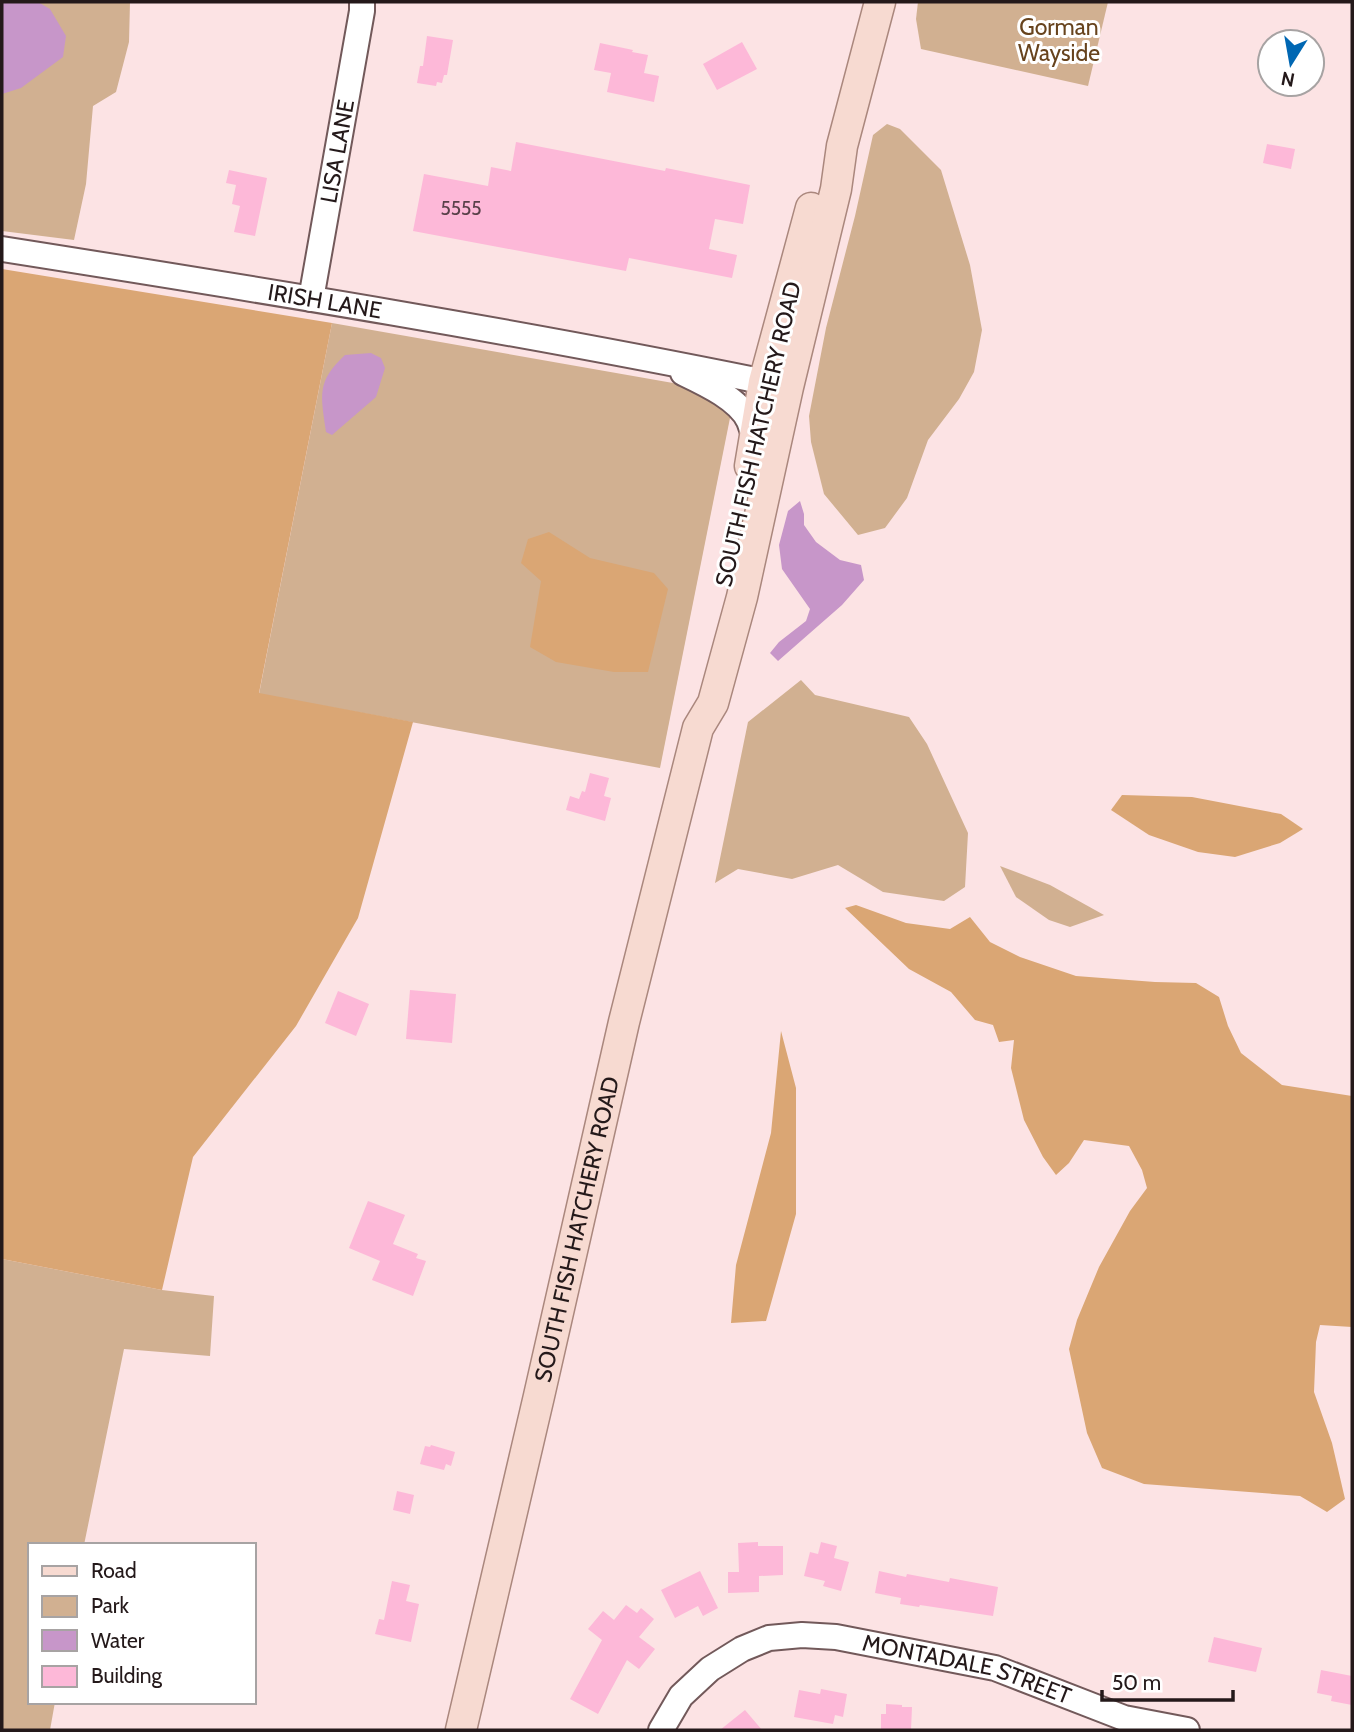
<svg xmlns="http://www.w3.org/2000/svg" width="1354" height="1732" viewBox="0 0 1354 1732" font-family="Cabin,sans-serif">
<style>
.green{fill:#d1b091}
.forest{fill:#daa674}
.water{fill:#c796c9}
.building{fill:#fdb8d8}
.lines{fill:none;stroke-linecap:round;stroke-linejoin:round}
.minor-casing{stroke:#72595a;stroke-width:28}
.major-casing{stroke:#aa877d;stroke-width:33}
.minor{stroke:#fff;stroke-width:24}
.major{stroke:#f7dad1;stroke-width:30}
.labels{text-anchor:middle;stroke-width:6;stroke-linejoin:round;paint-order:stroke}
.number-label{font-size:19px;fill:#5a414a}
.park-label{font-size:23px;fill:#67431d;stroke:#fff}
.street-label{font-size:23px;fill:#24191a;stroke:#fff}
</style>
<rect width="100%" height="100%" fill="#fce3e4"/>
<!-- green -->
<g class="green">
<path d="M2,2H130L129,42L116,92L93,106L86,184L74,240L2,231Z"/>
<path d="M918,2H1108L1088,86L921,49L916,19Z"/>
<path d="M887,124L900,129L941,170L970,265L982,330L974,372L959,399L928,440L907,498L885,528L858,535L824,494L811,442L809,416L826,328L855,216L873,135Z"/>
<path d="M332,323L690,386L731,413L660,768L259,694Z"/>
<path d="M801,680L815,695L909,717L927,744L968,833L965,887L944,901L883,892L838,865L792,879L738,869L715,883L748,722Z"/>
<path d="M1000,866L1050,885L1104,915L1070,927L1049,920L1016,897Z"/>
<path d="M2,1259L162,1290L214,1296L210,1356L124,1349L84,1545H30V1702H55L50,1730H2Z"/>
</g>
<!-- forest -->
<g class="forest">
<path d="M2,269L332,323L259,693L413,722L358,918L296,1026L193,1157L162,1290L2,1259Z"/>
<path d="M549,532L590,558L654,573L668,589L648,672H614L556,662L530,647L541,581L521,563L528,539Z"/>
<path d="M1122,795L1192,797L1281,814L1303,829L1280,843L1235,857L1198,852L1149,835L1111,810Z"/>
<path d="M856,905L906,923L950,929L970,917L990,942L1020,957L1076,976L1155,982L1196,983L1219,997L1228,1026L1241,1053L1282,1085L1352,1096V1327L1320,1325L1316,1342L1314,1392L1332,1443L1345,1499L1327,1512L1300,1496L1144,1484L1102,1468L1087,1433L1069,1349L1077,1320L1099,1267L1130,1211L1147,1188L1142,1170L1129,1146L1084,1140L1069,1163L1056,1175L1043,1157L1024,1120L1011,1068L1014,1040L999,1042L993,1025L975,1020L951,992L909,969L845,908Z"/>
<path d="M781,1031L796,1088V1214L766,1321L731,1323L736,1265L771,1133Z"/>
</g>
<!-- water -->
<g class="water">
<path d="M2,2H38L50,9L66,36L63,57L21,88L2,94Z"/>
<path d="M371,353L381,358L385,368L376,397L332,435L326,432C321,395 316,382 345,355Z"/>
<path d="M800,501L804,514V525L816,542L840,560L861,565L864,580L842,605L778,661L770,653L779,642L806,621L810,609L782,569L779,545L788,511Z"/>
</g>
<!-- building -->
<g class="building">
<path d="M427,36L453,40L447,75H444L442,83L437,82L436,86L417,83L420,66H423Z"/>
<path d="M742,42L757,69L717,90L703,64Z"/>
<path d="M600,43L633,50L632,52L648,55L644,73L659,76L654,102L607,92L611,73L594,70Z"/>
<path d="M516,142L665,171L666,168L750,185L743,224L715,219L709,249L737,255L732,278L629,258L626,271L413,231L424,174L488,186L491,167L511,171Z"/>
<path d="M1267,144L1295,149L1291,169L1263,163Z"/>
<path d="M229,170L267,178L255,236L234,232L240,206L232,204L236,185L226,183Z"/>
<path d="M590,773L609,778L604,796L611,798L605,821L566,810L570,796L579,799L582,791L585,792Z"/>
<path d="M410,990L456,994L452,1043L406,1039Z"/>
<path d="M338,991L369,1004L356,1036L325,1023Z"/>
<path d="M368,1201L405,1215L393,1244L418,1254L416,1258L426,1261L413,1296L372,1280L380,1261L349,1248Z"/>
<path d="M431,1445L455,1452L451,1466L446,1464L444,1470L420,1464L425,1446L430,1447Z"/>
<path d="M397,1491L414,1495L410,1514L393,1510Z"/>
<path d="M758,1542V1546H783V1575L759,1576V1592L728,1593V1572H739L738,1543Z"/>
<path d="M821,1542L837,1546L834,1558L849,1562L841,1591L823,1586L825,1581L804,1576L810,1552L818,1554Z"/>
<path d="M700,1571L718,1608L703,1616L698,1606L675,1618L661,1590Z"/>
<path d="M879,1571L906,1577L907,1574L949,1582L950,1578L998,1587L993,1616L920,1605L919,1607L900,1604L901,1598L875,1593Z"/>
<path d="M392,1581L410,1585L406,1601L419,1604L411,1642L375,1634L379,1619L384,1620Z"/>
<path d="M626,1605L637,1613L641,1608L654,1619L639,1637L655,1649L639,1669L627,1660L598,1714L570,1699L602,1640L588,1629L603,1611L614,1620Z"/>
<path d="M1214,1637L1262,1648L1256,1672L1208,1662Z"/>
<path d="M1321,1670L1352,1676V1705L1331,1701L1332,1696L1317,1693Z"/>
<path d="M821,1689L847,1694L843,1717L835,1715L833,1724L794,1717L799,1690L820,1694Z"/>
<path d="M886,1704L902,1705V1707H912L911,1730H881V1714H886Z"/>
<path d="M745,1710L762,1730H720Z"/>
</g>
<g class="lines">
<!-- minor casing -->
<g class="minor-casing">
<g id="minor">
<path id="s1" d="M2,249C262,290 522,332 780,385"/>
<path id="s2" d="M311,299L362,11V2"/>
<path d="M683,373C704,383 739,399 749,421C752,428 754,435 755,442"/>
<path id="s3" d="M661,1730L681,1696L710,1669L742,1649L769,1638L802,1635L836,1637L995,1668L1124,1718L1187,1730"/>
</g>
</g>
<!-- major casing -->
<g class="major-casing">
<g id="major">
<path d="M750,466L764,382L811,208"/>
<path id="s4" d="M461,1730L539,1396L624,1022L698,728L713,703L742,597L788,387L836,189L842,146L880,2"/>
</g>
</g>
<!-- minor -->
<use href="#minor" class="minor"/>
<!-- major -->
<use href="#major" class="major"/>
</g>
<g class="labels">
<!-- number labels -->
<g class="number-label">
<text x="461" y="215">5555</text>
</g>
<!-- park labels -->
<g class="park-label">
<text x="1059" y="35">Gorman<tspan x="1059" dy="26">Wayside</tspan></text>
</g>
<!-- street labels -->
<g class="street-label">
<text dy="8" stroke="none"><textPath href="#s2" startOffset="150">LISA LANE</textPath></text>
<text dy="8" stroke="none"><textPath href="#s1" startOffset="327">IRISH LANE</textPath></text>
<text transform="translate(758 434) rotate(-77)" y="8">SOUTH FISH HATCHERY ROAD</text>
<text dy="8" stroke="none"><textPath href="#s4" startOffset="514">SOUTH FISH HATCHERY ROAD</textPath></text>
<text dy="8" stroke="none"><textPath href="#s3" startOffset="348">MONTADALE STREET</textPath></text>
</g>
</g>
<!-- border -->
<rect width="1354" height="1732" fill="none" stroke="#24191a" stroke-width="7"/>
<!-- legend -->
<rect x="28" y="1543" width="228" height="161" fill="#ffffff" stroke="#a7a3a3" stroke-width="2"/>
<rect x="42" y="1566" width="35" height="10" fill="#f7dad1" stroke="#a7a3a3" stroke-width="2"/>
<text x="91" y="1578" font-size="21" fill="#24191a">Road</text>
<rect x="42" y="1596" width="35" height="21" fill="#d1b091" stroke="#a7a3a3" stroke-width="2"/>
<text x="91" y="1613" font-size="21" fill="#24191a">Park</text>
<rect x="42" y="1630" width="35" height="21" fill="#c796c9" stroke="#a7a3a3" stroke-width="2"/>
<text x="91" y="1648" font-size="21" fill="#24191a">Water</text>
<rect x="42" y="1666" width="35" height="21" fill="#fdb8d8" stroke="#a7a3a3" stroke-width="2"/>
<text x="91" y="1683" font-size="21" fill="#24191a">Building</text>
<!-- north arrow -->
<g transform="translate(1291 63) rotate(191)"><circle r="33" fill="#ffffff" stroke="#a7a3a3" stroke-width="2"/>
<path d="M0-5L12 26L0 18L-12 26Z" fill="#0067b3"/>
<text y="-10" font-size="19" font-weight="bold" text-anchor="middle" fill="#24191a">N</text>
</g>
<!-- scale -->
<path d="M1102 1690v10h131v-10" fill="none" stroke="#24191a" stroke-width="3.5"/>
<text x="1112" y="1690" font-size="21" fill="#24191a" stroke="#ffffff" stroke-width="5" paint-order="stroke">50 m</text>
</svg>
